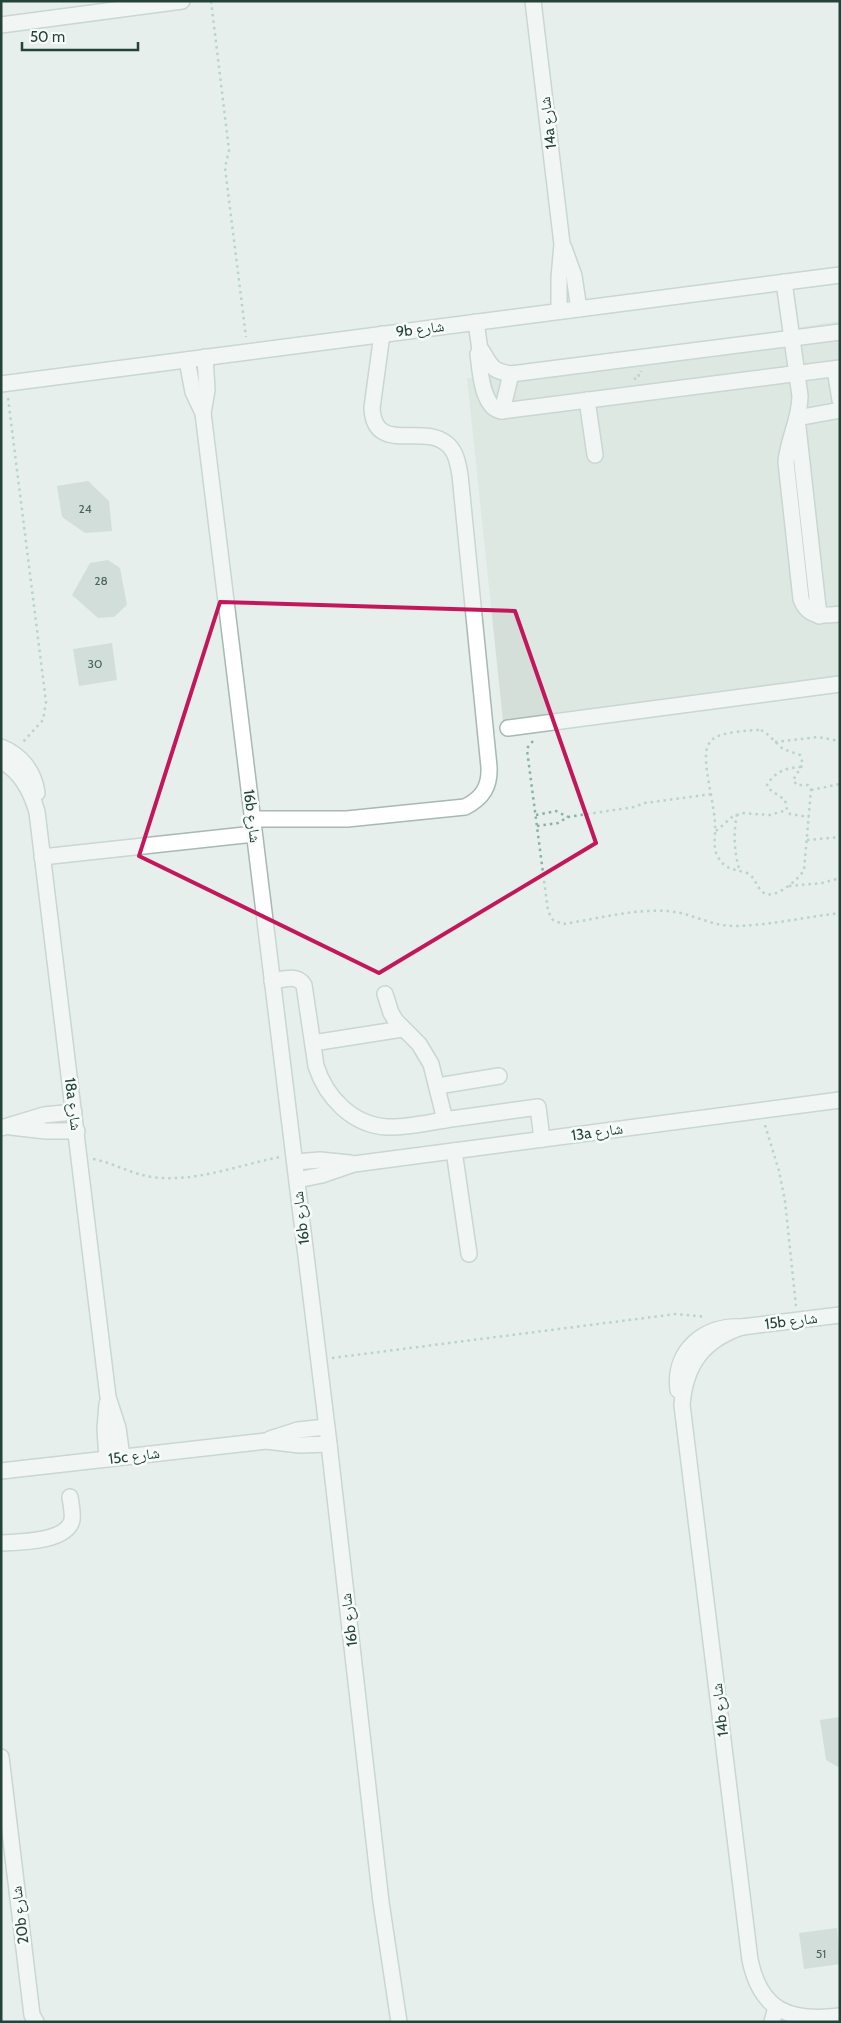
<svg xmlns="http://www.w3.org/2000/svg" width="841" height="2023" viewBox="0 0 841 2023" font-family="Cabin,'Noto Naskh Arabic',sans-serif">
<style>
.built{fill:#d4dfda}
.building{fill:#bbcac4}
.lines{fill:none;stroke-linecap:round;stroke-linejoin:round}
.minor-casing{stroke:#a8b8b2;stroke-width:18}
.path{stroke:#86b3a5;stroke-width:2.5;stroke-dasharray:2.5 4;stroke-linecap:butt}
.minor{stroke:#fff;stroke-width:15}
.marked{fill:none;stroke:#c2185b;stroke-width:4;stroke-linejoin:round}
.labels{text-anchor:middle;stroke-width:5;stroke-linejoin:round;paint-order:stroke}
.number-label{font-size:12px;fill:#4a645c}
.street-label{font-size:15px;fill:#24423a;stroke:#f7fbf9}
</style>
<rect width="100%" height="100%" fill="#e6efeb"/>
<!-- built -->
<path class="built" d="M840,321V681L503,721L467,378Z"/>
<!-- building -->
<g class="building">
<path d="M88,481L109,501L112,531L85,533L62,517L57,486Z"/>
<path d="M108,560L120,568L127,605L114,617L98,618L72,595L90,563Z"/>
<path d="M112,643L117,680L79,686L73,649Z"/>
<path d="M840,1717V1768L826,1760L820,1720Z"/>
<path d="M837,1928L840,1964L804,1969L799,1933Z"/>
</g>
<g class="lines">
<!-- minor casing -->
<g class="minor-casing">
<g id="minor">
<path d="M533,1L562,244L559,278V311"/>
<path d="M1,25L182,1"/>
<path d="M564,248L574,276L579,309"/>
<path d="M784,282L800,396C800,419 788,439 786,462L801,599C808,618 822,616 840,614"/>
<path d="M476,322L480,350"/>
<path d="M840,332L511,374C491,371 491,365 482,351L480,350L478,354C480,370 482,409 502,411L840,368"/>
<path d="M205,357L207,390L203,413L329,1444L381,1902L399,2022"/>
<path d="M187,360L193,392L203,413"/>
<path d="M835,369L840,400"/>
<path d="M1,384L840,275"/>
<path d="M587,400L595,455"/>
<path d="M502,411L511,374"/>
<path d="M819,616L797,418L840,410"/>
<path d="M508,728L840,684"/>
<path d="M1,747C21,755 34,771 37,793"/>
<path d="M1,761C21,771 31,791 37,812L108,1397L118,1428L122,1457"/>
<path d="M252,819H347L465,807C483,798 490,786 489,767L460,475C458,464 456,451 447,444C423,423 374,455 372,408L382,334"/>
<path d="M42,857L254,834"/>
<path d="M272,981C284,979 297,974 304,985L316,1066C326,1097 352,1125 387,1127C407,1128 430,1122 451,1119C480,1115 509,1111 538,1107L542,1139"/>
<path d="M385,994L391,1013L396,1021L419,1044L431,1064L445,1120"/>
<path d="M313,1043L402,1029"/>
<path d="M438,1086L499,1076"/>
<path d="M11,1127L46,1131H77"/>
<path d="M1,1128L44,1115L74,1112"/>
<path d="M454,1151L469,1254"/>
<path d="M295,1162L320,1160L350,1163"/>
<path d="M297,1180L322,1175L354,1164L840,1100"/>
<path d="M742,1327C703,1340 685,1365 682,1405L750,1960C761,2012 791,2022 840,2016"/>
<path d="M678,1390C673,1350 705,1325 742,1327L840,1315"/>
<path d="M107,1404L105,1429L107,1459"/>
<path d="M270,1439L298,1430L327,1427"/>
<path d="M1,1471L266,1441L300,1445L329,1444"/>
<path d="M1,1543C20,1542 67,1542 72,1520C73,1513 71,1504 70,1497"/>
<path d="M1,1757L32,2015L36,2022"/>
<path d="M772,2022L776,2007"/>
</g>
</g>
<!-- path -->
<g class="path">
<path d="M211,1L229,150L225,168L246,337"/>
<path d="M635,380V376L641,375V371"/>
<path d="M8,398L46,702L43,720L23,742"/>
<path d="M761,730L766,733L783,749L800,755L803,764L793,780L797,785H808L811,790L804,870C799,879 775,900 764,893C756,888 756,877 747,873C735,869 725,870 718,857C712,847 716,836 715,824C714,802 705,774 706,752C707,747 709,742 713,739C721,732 750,730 761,730Z"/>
<path d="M533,741L528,747L527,750L548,911L553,920L563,924C597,919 632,909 666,911C691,912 711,927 737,926C771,925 806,917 840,913"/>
<path d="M775,742L818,737L840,741"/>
<path d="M801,767C788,767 774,772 767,785L769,789L785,800L787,810L790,814L809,817"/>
<path d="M811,790L840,784"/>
<path d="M737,814C733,834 734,852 740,872"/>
<path d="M536,815L556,811L568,817"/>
<path d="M537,826L558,823L568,817L634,807L645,803L712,794"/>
<path d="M716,831L732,817L742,813L770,815L787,810"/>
<path d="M807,840L840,837"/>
<path d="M789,886L822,883L840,878"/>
<path d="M765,1125L779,1171L785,1201L796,1306"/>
<path d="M93,1159C114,1163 131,1174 152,1177C195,1183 238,1165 280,1157"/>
<path d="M332,1358L676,1314L706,1317"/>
</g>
<!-- minor -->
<use href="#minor" class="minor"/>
</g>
<!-- marked area -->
<path d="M0 0H841V2023H0ZM220,602L515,611L596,843L379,973L139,856Z" fill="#e6efeb" fill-opacity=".55" fill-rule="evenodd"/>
<path class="marked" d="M220,602L515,611L596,843L379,973L139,856Z"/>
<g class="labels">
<!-- number labels -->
<g class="number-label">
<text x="85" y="513">24</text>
<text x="101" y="585">28</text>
<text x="95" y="668">30</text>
<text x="821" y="1958">51</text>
</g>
<!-- street labels -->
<g class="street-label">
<text transform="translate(548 123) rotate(-97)" y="5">14a شارع</text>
<text transform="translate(420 329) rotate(-7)" y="5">9b شارع</text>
<text transform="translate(252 816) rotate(83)" y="5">16b شارع</text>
<text transform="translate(73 1104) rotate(83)" y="5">18a شارع</text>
<text transform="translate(597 1132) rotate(-8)" y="5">13a شارع</text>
<text transform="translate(301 1218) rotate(-97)" y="5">16b شارع</text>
<text transform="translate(791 1321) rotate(-7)" y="5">15b شارع</text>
<text transform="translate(134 1456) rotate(-7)" y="5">15c شارع</text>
<text transform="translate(349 1620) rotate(-97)" y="5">16b شارع</text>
<text transform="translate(720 1710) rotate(-97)" y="5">14b شارع</text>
<text transform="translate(20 1915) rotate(-97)" y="5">20b شارع</text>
</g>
</g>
<!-- border -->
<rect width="841" height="2023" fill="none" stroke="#24423a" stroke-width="5"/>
<!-- scale -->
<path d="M22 42v8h116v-8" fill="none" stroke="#24423a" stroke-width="2.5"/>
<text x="30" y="42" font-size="15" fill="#24423a" stroke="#f7fbf9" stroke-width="4" paint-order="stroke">50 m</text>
</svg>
